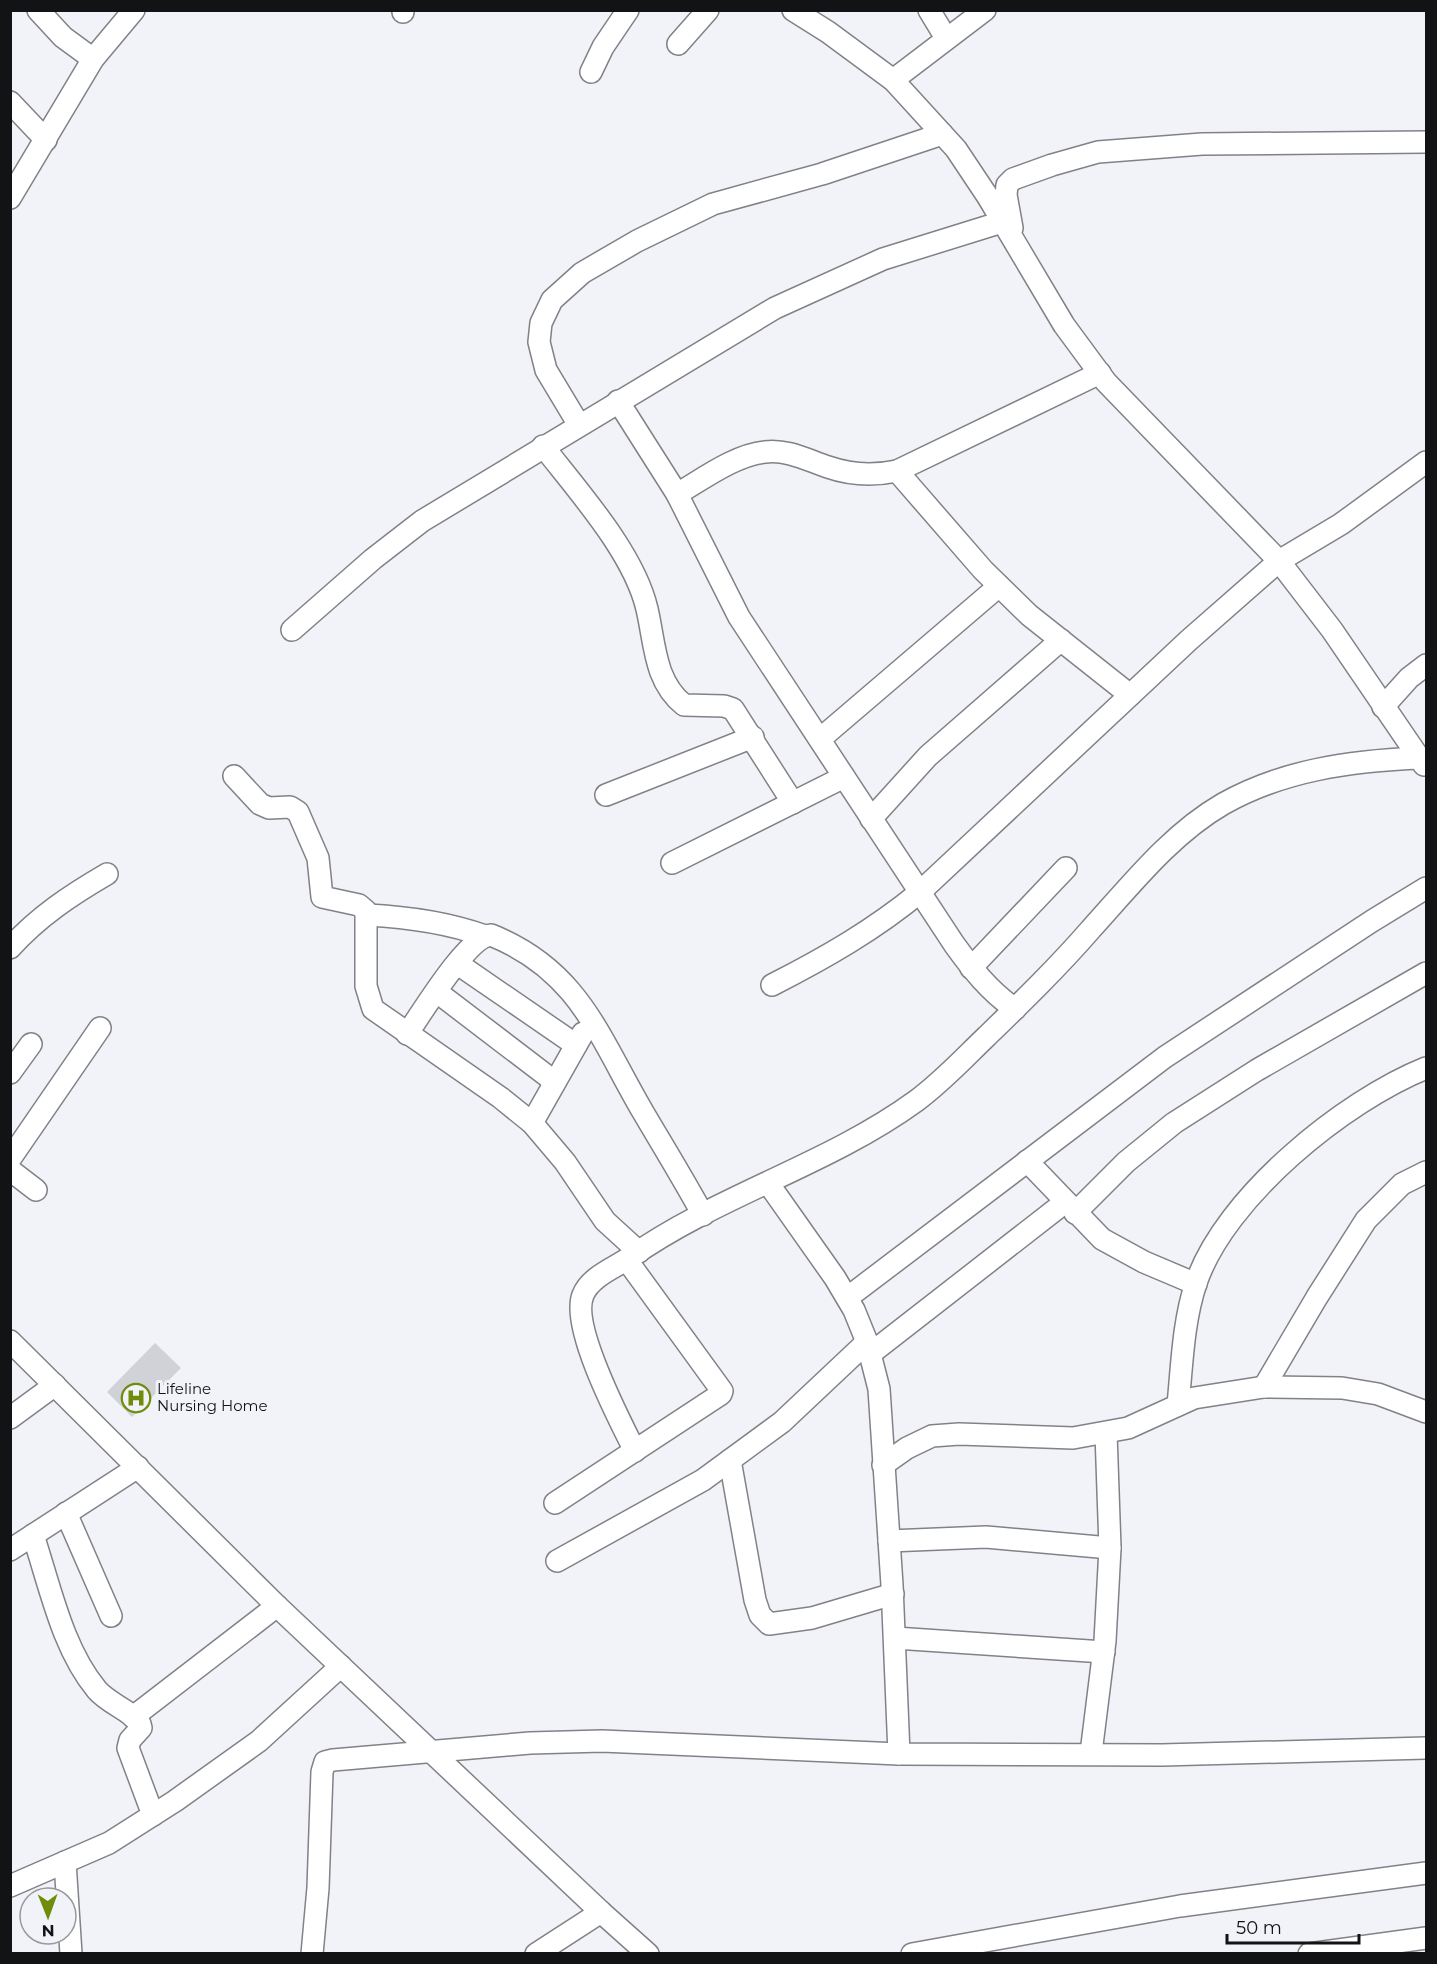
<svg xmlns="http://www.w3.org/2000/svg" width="1437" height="1964" viewBox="0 0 1437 1964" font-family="Montserrat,sans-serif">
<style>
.building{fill:#d0d2d8}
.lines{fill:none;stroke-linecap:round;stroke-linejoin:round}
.minor-casing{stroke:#818288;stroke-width:24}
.minor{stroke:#fff;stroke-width:21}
.labels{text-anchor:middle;stroke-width:6;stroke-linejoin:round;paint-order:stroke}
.poi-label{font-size:15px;fill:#121314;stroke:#f1f3f8;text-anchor:start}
</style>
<rect width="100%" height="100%" fill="#f1f3f8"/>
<!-- building -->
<path class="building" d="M155,1343L181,1368L132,1417L107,1392Z"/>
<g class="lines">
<!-- minor casing -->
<g class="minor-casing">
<g id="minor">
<path d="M38,10L63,37L93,59"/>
<path d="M793,10L828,32L893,80L956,149L988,197L1064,325L1106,382L1279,561L1332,630L1424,765"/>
<path d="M929,10L946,38"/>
<path d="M403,12V10"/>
<path d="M678,44L708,10"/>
<path d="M591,72L603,47L628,10"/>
<path d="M893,80L985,10"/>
<path d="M10,102L46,140"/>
<path d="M10,198L93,59L134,10"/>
<path d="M1012,228L1006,195L1007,185L1013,179L1052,165L1098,152L1202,144L1426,142"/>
<path d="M618,401L677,494L739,617L954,944C972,969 989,991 1015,1009"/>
<path d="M579,425L546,370L539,342L541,323L552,300L582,273L637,241L713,204L822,174L942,134"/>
<path d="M543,446C578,491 634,553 647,609C655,643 654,681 684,705L724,706L733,709L793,803"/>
<path d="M897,471L983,570L1029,615L1130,695"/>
<path d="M677,494C703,479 735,455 765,452C787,449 807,460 828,467C851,475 873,476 897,471L1100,373"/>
<path d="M292,630L373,559L422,521L775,308L883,259L1002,222"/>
<path d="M1383,707L1409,678L1426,665"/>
<path d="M820,739L999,586"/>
<path d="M234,776L260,804L269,808L290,807L298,812L318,858L322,897L359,905L366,911V986L373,1009L501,1098L532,1123L565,1162L605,1221L639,1252"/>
<path d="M606,795L753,737"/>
<path d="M871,819L928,756L1061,640"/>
<path d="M672,863L844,777"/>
<path d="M367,915C408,917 446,922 485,936"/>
<path d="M10,948C39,916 71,895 107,874"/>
<path d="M458,964L576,1045"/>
<path d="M971,968L1066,868"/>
<path d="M772,985C825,958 874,930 920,892L1189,640L1279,561L1341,524L1426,462"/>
<path d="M437,992L555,1082"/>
<path d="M407,1034C422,1013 467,937 491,935C579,970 599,1037 643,1112C663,1146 684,1180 703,1215"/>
<path d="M10,1073L31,1044"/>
<path d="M532,1123L583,1033"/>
<path d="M10,1159L100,1028"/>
<path d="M1027,1161L1102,1239L1144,1262L1196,1284"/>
<path d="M10,1170L36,1190"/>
<path d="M768,1183L835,1278L854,1310L867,1342L879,1389L892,1585L899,1754"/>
<path d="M1075,1213L1126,1162L1174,1123L1257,1070L1426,973"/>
<path d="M629,1258C614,1268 590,1277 583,1295C570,1326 620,1421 635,1451"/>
<path d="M847,1298L1165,1057L1372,921L1426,888"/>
<path d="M10,1341L277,1606L601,1912L648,1954"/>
<path d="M870,1354L1064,1203"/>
<path d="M1264,1387L1317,1297L1366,1220L1402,1184L1426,1172"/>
<path d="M1178,1405C1182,1365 1183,1322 1196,1283C1225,1197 1344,1101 1426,1068"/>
<path d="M10,1418L55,1385"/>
<path d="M730,1460L755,1600L760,1615L769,1624L812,1618L893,1594"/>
<path d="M883,1465L907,1448L932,1436L959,1434L1073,1438L1128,1428L1194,1398L1264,1387L1342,1388L1378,1394L1426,1412"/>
<path d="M555,1503L721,1394L722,1391L629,1263V1258C718,1195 828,1165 916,1101C942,1082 964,1058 987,1036C1023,1001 1058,967 1091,929C1131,885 1171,834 1223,804C1283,770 1351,761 1418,758"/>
<path d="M66,1513L111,1616"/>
<path d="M33,1535C50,1586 62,1648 97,1690C109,1704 132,1711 140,1724L141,1728L130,1740L128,1748L153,1815"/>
<path d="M889,1541L986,1537L1110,1548"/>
<path d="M10,1550L138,1467"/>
<path d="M557,1561L703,1480L782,1422L867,1342"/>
<path d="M895,1638L1104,1652"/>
<path d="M133,1717L277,1606"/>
<path d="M1091,1753L1105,1641L1110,1548L1106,1433"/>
<path d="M65,1862L71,1954"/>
<path d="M10,1886L109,1843L175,1801L259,1741L341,1666"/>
<path d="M312,1954L318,1888L322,1772L325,1762L333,1760L530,1743L602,1741L899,1754L1162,1755L1426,1748"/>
<path d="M536,1954L601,1912"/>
<path d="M912,1954L1180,1906L1426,1873"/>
<path d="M1309,1954L1426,1938"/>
</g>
</g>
<!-- minor -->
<use href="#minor" class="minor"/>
</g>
<!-- icons -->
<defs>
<g id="hospital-ring" transform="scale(1.5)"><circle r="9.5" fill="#f1f3f8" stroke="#6f8c0b" stroke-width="1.5"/><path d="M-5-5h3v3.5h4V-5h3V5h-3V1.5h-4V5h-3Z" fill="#6f8c0b"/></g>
</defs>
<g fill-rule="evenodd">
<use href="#hospital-ring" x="136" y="1398"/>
</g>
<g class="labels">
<!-- poi labels -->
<g class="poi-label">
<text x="157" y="1394">Lifeline<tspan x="157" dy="17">Nursing Home</tspan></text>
</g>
</g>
<!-- border -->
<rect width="1437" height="1964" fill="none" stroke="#121314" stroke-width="24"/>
<!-- north arrow -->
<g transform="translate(48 1916) rotate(179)"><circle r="28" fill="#f1f3f8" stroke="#98999d" stroke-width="1.5"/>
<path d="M0-4.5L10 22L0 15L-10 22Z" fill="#6f8c0b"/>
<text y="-9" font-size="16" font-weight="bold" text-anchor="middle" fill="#121314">N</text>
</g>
<!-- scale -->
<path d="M1227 1934v9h132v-9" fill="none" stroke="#121314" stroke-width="3"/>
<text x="1236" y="1934" font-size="18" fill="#121314" stroke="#f1f3f8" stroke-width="4.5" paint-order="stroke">50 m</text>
</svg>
